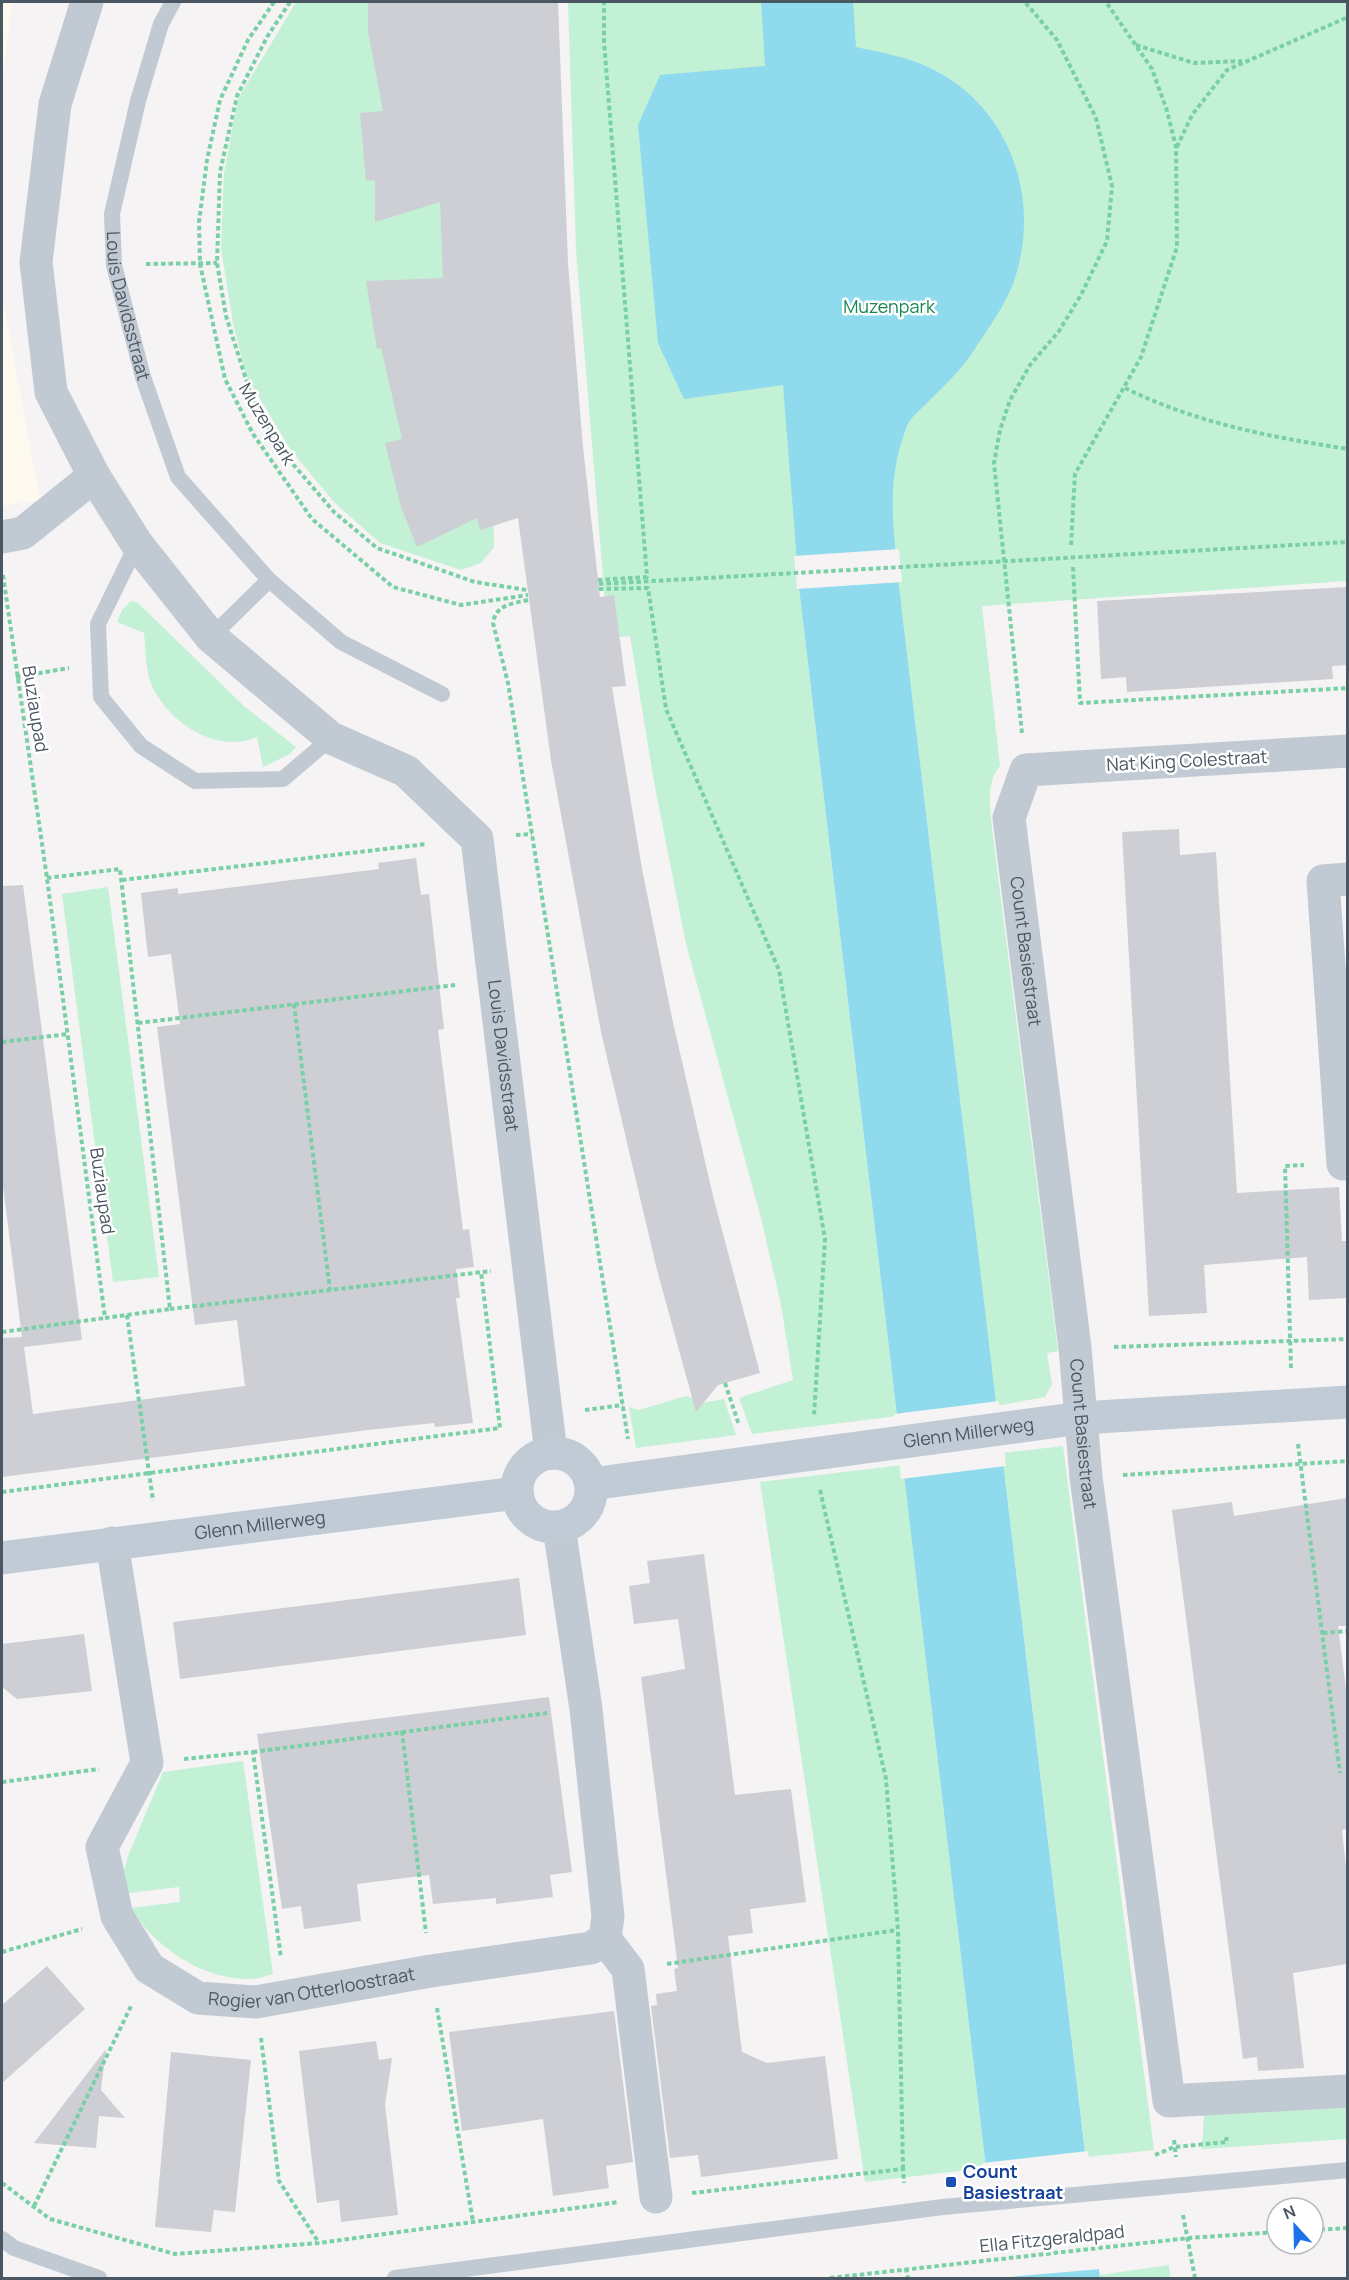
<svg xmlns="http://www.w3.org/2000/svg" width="1349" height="2280" viewBox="0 0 1349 2280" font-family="Manrope,sans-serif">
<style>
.commercial{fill:#fdf9ef}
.green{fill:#c3f1d5}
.water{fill:#90daee}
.pier{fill:#f5f3f3}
.building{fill:#cdcfd5}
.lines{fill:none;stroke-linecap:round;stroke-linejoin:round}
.path{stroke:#7ad0a6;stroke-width:4;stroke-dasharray:4.5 3;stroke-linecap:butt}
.lane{stroke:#c1cad2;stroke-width:16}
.street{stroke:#c1cad2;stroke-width:33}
.secondary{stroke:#c1cbd6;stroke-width:33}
.transit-dot{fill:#1a4fb4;stroke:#fff;stroke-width:2}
.labels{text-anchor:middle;stroke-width:5;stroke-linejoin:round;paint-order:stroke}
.street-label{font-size:18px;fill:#4a5661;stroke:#fff}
.park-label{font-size:18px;fill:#17864f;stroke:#fff}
.transit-label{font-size:18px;font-weight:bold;fill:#164399;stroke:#fff;text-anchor:start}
</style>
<rect width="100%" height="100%" fill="#f5f3f3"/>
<!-- commercial -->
<g class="commercial">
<path d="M2,2H12L2,84Z"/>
<path d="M2,293L40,500L2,506Z"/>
</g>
<!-- green -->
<g class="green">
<path d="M296,2H482L494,547L481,563L461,570L380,543L334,502L290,449L246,375L233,323L221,248L224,173L238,99Z"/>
<path d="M568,2H1347V581L982,606L1000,766C983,784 992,821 994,844L1058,1351L1047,1353L1052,1384L1045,1397L996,1406L902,613L803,621L897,1416L752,1434L739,1398L793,1380L781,1305L761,1218L686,944L654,782L630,636L608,638L576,250Z"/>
<path d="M131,601L138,603L245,707L296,747L290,754L263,767L257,737C217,754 171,724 153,688C145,673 146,650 144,633L117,622L122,610Z"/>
<path d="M108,887L159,1277L113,1282L62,894Z"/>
<path d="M686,1396L702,1403L724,1399L736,1435L636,1448L629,1407L639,1410Z"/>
<path d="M1063,1446L1154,2150L1086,2157L1002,1453Z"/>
<path d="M903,1465L986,2168L865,2182L760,1482Z"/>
<path d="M243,1761L273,1974C266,1976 258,1979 250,1979C203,1980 154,1947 131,1908L180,1902L179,1887L128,1893L124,1871L128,1856L163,1772Z"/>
<path d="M1347,2104V2139L1202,2149L1204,2114Z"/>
<path d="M1169,2265L1170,2278H1100V2275Z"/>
</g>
<!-- water -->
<path class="water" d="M761,2H853L856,47C883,53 909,57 934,70C1013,110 1042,204 1013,284C1004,307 989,327 976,347C963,369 943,387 925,405C919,411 910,418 907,426C886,479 893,522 898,578L1100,2278H999L799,587L783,385L684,399L658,343L638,125L660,75L765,66Z"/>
<!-- pier -->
<g class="pier">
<path d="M899,549L902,582L797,589L794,556Z"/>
<path d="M999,1401L1006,1466L901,1479L894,1414Z"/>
<path d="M1088,2151L1102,2269L996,2278L982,2163Z"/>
</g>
<!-- building -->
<g class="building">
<path d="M368,2H558L568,263L583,447L600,597L614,595L626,686L612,687L642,869L672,1018L713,1196L760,1373L718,1385L696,1412L657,1270L601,1032L551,760L518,518L480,530L477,518L417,547L401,507L385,443L402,439L381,348L377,349L366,281L443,278L440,202L375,222V180L366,181L360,113L383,111L368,32Z"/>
<path d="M1347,587V665L1332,666L1333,679L1127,692L1126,677L1101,679L1097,601Z"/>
<path d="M1179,829L1180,855L1216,852L1237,1193L1339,1187L1342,1241H1347V1298L1309,1300L1307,1257L1204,1265L1207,1313L1149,1316L1122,832Z"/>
<path d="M416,858L421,895L429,894L444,1029L438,1030L463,1230L469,1229L474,1267L456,1269L460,1298H456L473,1423L435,1427L434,1423L368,1430L2,1477V1338L22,1337L2,1178V886L23,885L82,1340L24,1347L33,1414L245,1386L237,1320L195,1325L157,1027L180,1024L171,954L148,957L141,893L178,888V894L211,890L379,869L378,863Z"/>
<path d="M1347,1498V1626H1338L1347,1697V1829L1342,1830L1347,1877V1964L1293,1973L1304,2068L1258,2071L1257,2057L1243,2059L1172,1510L1232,1502L1234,1516Z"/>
<path d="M704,1554L735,1795L791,1789L806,1902L750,1909L753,1933L728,1936L742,2052L767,2063L825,2056L838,2159L701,2177L698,2155L670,2158L651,2006L657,2005L656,1994L677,1991L674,1969L678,1968L641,1677L685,1669L678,1619L634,1624L629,1586L650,1583L647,1561Z"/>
<path d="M519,1578L526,1635L180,1679L173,1622Z"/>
<path d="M84,1634L92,1691L17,1699L2,1687V1644Z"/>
<path d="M549,1697L572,1872L550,1875L553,1897L496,1904V1898L433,1904L429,1875L357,1884L361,1921L304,1929L301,1906L282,1909L257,1734Z"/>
<path d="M47,1966L85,2009L2,2083V2005Z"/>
<path d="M614,2011L633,2162L606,2166L609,2188L553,2196L543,2119L462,2131L449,2032Z"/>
<path d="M376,2041L379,2060L392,2058L385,2105L398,2215L341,2222L339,2200L317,2203L299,2051Z"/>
<path d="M106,2049L101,2090L125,2118L99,2116L96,2148L34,2143Z"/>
<path d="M171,2052L251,2060L235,2212L214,2210L211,2232L155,2227Z"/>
</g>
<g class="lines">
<!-- path -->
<g class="path">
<path d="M274,2L248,40L220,100L207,160L199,222L200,264L225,379L253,434L312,519L393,587L461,605L528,595"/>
<path d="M290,2L267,37L237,96L220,172L217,263L226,316L251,395L280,449L334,512L377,548L475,582L527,590"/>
<path d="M1136,45L1194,63L1242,61"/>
<path d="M1177,147L1192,115L1227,70L1348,17"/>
<path d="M146,264L217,263"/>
<path d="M1125,388C1196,423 1270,437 1348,449"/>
<path d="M1071,545L1075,474L1141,357L1177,247L1176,147L1167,111L1152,69L1106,2"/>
<path d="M1073,567L1080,703L1348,688"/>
<path d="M3,575L47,878L105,1318L170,1309L120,869L47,878"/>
<path d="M598,580L647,577L604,42V2"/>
<path d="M599,584L1348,542"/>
<path d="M599,589L648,588L666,709L779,970L825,1239L814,1415"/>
<path d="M528,600C512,604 496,604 493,623L508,683L628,1439"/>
<path d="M16,677L69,668"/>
<path d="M1022,733L994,463L1000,430L1010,400L1030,365L1059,331L1081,295L1107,241L1112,186L1096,118L1057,40L1025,2"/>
<path d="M516,835L532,834"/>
<path d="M122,880L427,844"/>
<path d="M294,1004L330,1290"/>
<path d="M138,1023L455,985"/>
<path d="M2,1042L68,1034"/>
<path d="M170,1309L491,1271"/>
<path d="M127,1315L153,1501"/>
<path d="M2,1332L105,1318"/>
<path d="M1114,1347L1348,1339"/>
<path d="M1291,1368L1285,1166L1304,1165"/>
<path d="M725,1383L739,1425"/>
<path d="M585,1410L623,1405"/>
<path d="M1298,1444L1340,1773"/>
<path d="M1123,1475L1348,1461"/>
<path d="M820,1490L886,1779L898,1930L903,2169"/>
<path d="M2,1492L500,1428L481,1272"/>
<path d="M1323,1633L1348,1631"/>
<path d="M402,1731L426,1933"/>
<path d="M253,1752L547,1713"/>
<path d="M184,1759L253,1752L281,1958"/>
<path d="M2,1782L99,1769"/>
<path d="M2,1952L82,1929"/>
<path d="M667,1964L897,1930"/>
<path d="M437,2008L473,2222"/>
<path d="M261,2038L279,2181L319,2243"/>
<path d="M1174,2140L1176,2157"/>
<path d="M1155,2155L1174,2147L1227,2142L1226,2137"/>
<path d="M2,2183L50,2219L175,2254L319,2243L619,2202"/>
<path d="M692,2193L903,2169L904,2183"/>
<path d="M34,2206L132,2004"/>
<path d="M1183,2215L1195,2278"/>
<path d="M1313,2230L1348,2228"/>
<path d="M906,2268L908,2278"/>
<path d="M830,2278L1189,2238L1277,2232"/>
</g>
<!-- lane -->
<g class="lane">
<path id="s1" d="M173,2L161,24L138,101L112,214L114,265L143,377L178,477L269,580L341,642L442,694"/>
<path d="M137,544L98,624L101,697L141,746L195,781L283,779L331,738"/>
<path d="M211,637L269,580"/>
<path d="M2,2239L14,2248L99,2278"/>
<path d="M395,2278L943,2207L1348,2170"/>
</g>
<!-- street -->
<g class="street">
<path id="s2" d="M87,2L55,104L36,262L51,392L94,476L137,544L211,637L331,738L406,771L477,839L551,1453"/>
<path d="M2,537L23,533L94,476"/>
<path id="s3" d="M1348,751L1026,770L1009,818L1075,1348L1086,1477L1169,2101L1348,2091"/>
<path d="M1348,879L1323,881L1343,1164H1348"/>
<path id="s4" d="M112,1543L147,1763L102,1847L117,1916L149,1968L198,1998L256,2002L431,1971L591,1948L605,1939L608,1916L586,1709L559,1527"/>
<path d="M605,1939L628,1969L656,2197"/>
</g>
<!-- secondary -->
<g class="secondary">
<circle cx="554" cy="1490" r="37"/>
<path id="s5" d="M591,1484L1081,1418L1348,1402"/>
<path id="s6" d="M2,1558L517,1493"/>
</g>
</g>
<!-- markers -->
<rect class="transit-dot" x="945" y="2176" width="12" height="12" rx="3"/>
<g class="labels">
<!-- street labels -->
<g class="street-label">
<text dy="6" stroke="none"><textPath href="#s1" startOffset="315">Louis Davidsstraat</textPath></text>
<text transform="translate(267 424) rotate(59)" y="6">Muzenpark</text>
<text transform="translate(35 709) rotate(81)" y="6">Buziaupad</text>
<text transform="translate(1187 761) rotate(-3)" y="6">Nat King Colestraat</text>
<text dy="6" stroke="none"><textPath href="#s3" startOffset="508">Count Basiestraat</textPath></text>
<text dy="6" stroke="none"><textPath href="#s2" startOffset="1246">Louis Davidsstraat</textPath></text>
<text transform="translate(102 1191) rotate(82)" y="6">Buziaupad</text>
<text dy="6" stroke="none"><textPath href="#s5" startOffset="381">Glenn Millerweg</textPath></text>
<text dy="6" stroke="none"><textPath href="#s3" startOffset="994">Count Basiestraat</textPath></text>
<text dy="6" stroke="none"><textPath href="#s6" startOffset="260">Glenn Millerweg</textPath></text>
<text dy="6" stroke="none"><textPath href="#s4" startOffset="622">Rogier van Otterloostraat</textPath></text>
<text transform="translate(1052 2239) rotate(-6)" y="6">Ella Fitzgeraldpad</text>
</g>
<!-- park labels -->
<g class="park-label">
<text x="889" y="313">Muzenpark</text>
</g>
<!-- transit labels -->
<g class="transit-label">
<text x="963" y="2178">Count<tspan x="963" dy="21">Basiestraat</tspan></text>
</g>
</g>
<!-- border -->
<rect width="1349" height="2280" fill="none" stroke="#4a5661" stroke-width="6"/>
<!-- north arrow -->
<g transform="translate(1295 2226) rotate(338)"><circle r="28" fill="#ffffff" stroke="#b7bbc0" stroke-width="1.5"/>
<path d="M0-4.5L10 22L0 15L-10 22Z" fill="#1a73e8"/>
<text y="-9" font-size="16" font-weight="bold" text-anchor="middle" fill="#4a5661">N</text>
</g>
</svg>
